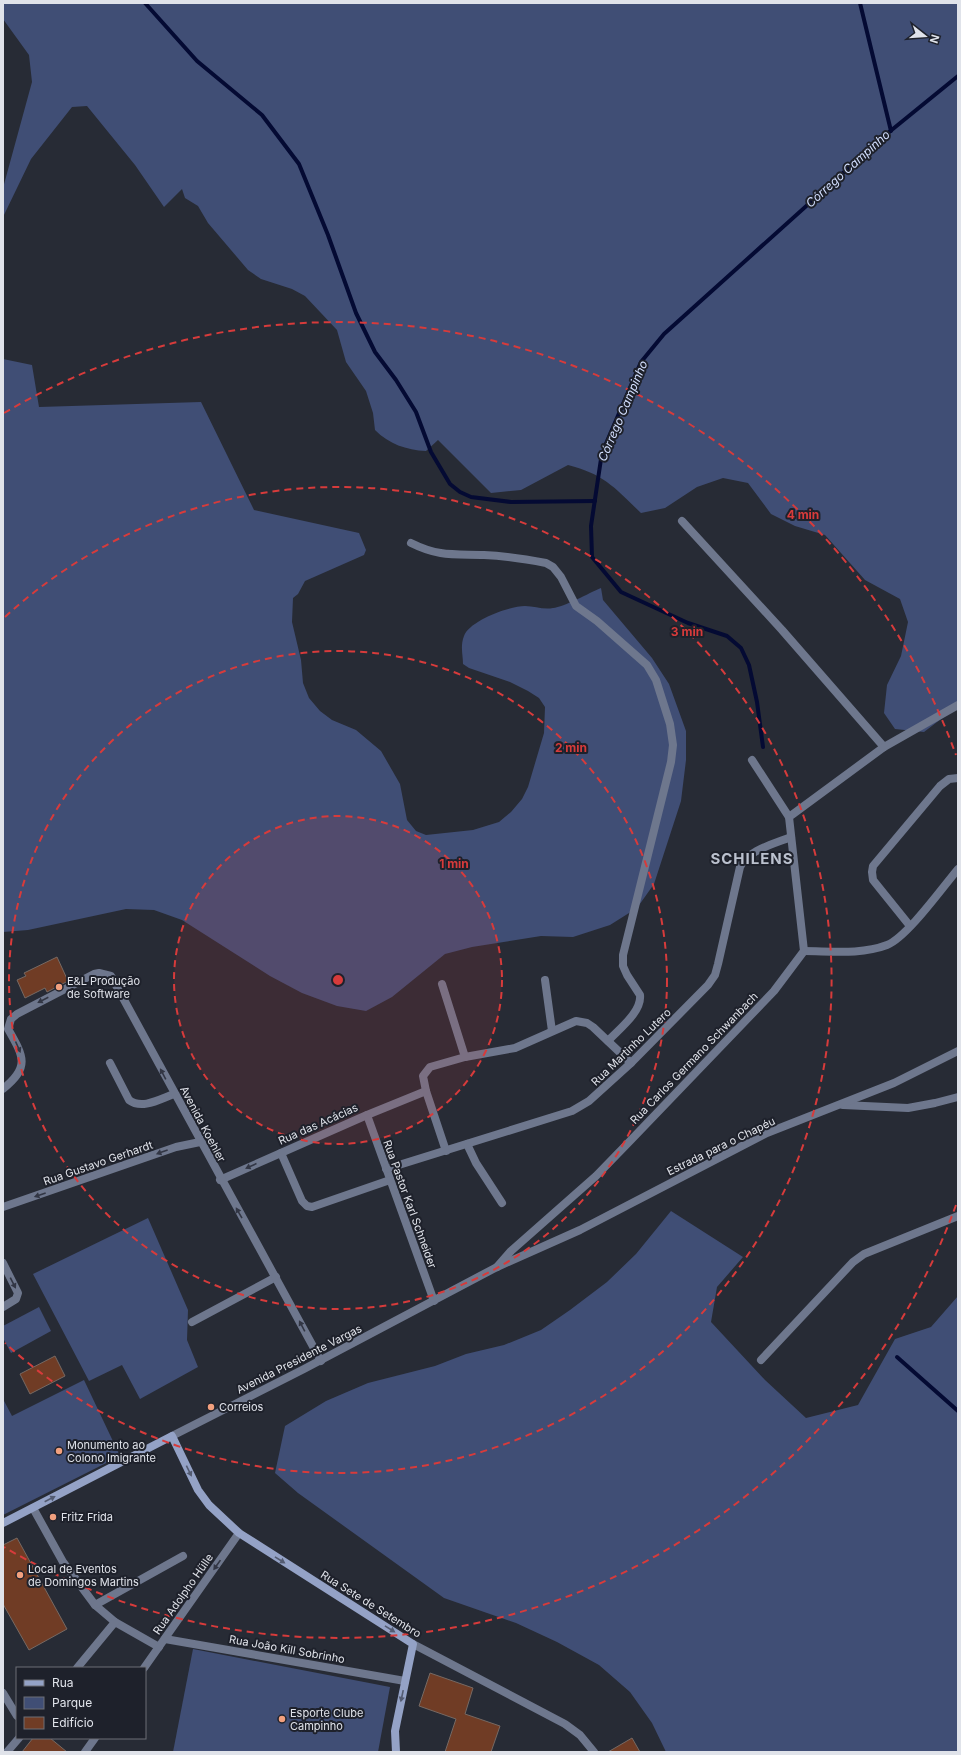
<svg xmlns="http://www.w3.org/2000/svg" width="961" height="1755" viewBox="0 0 961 1755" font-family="Inter,sans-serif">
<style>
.green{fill:#404e75}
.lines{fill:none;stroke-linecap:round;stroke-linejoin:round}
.stream{stroke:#040a33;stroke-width:4}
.building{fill:#703c25;stroke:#766963}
.minor{stroke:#6e778d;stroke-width:8}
.tertiary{stroke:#6e778d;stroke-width:8}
.secondary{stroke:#94a2c6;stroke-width:8}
.oneway{fill:#323644}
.oneway2{fill:#535b71}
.ring{fill:none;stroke:#d73b3b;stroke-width:2;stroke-dasharray:7 5}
.poi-dot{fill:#f2a07e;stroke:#1e212b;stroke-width:1.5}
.labels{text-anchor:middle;stroke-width:4;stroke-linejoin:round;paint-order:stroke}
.poi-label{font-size:11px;fill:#e0e3ea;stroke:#1e212b;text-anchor:start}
.street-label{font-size:11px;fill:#e0e3ea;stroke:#1e212b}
.water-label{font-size:12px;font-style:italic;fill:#d2defd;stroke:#1e212b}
.district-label{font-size:15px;font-weight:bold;letter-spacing:1px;fill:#bbc1ce;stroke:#1e212b}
.centre{fill:#d73b3b;stroke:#1e212b;stroke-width:2}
.ring-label{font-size:12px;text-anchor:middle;font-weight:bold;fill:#d73b3b;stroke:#1e212b;stroke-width:4;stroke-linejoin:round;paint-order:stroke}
</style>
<rect width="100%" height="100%" fill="#272b35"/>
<!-- green -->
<g class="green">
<path d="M3,3H958V706L924,732L895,729L884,713L887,685L901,656L908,622L900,599L865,580L825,535L795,526L771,514L748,483L723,478L697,487L665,508L641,513C615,488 604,474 568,465L521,490L491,493L438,440L426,451C406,450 389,444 375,430L373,413L366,391L346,362L337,330L305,296L292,289L261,279L248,270L208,223L198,206L185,198L182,189L164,207L135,165L87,106L72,107L31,159L3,217V188L32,82L29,55L3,19Z"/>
<path d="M3,359L32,365L39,407L201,402L254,510L359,533L366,550L364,555L305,581L298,594L293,598L292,622L301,660L303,683L309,698L320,711L332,720L356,730L381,751L400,784L407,820L416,831L426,835L473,830L499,822L511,812L522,799L528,787L544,733L545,707L539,698L528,691L510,682L469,668L463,664C463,655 460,646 464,636C469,621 509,606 525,606C535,606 543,610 553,608C564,607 589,593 601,588L603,600L652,658L669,684L686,731V760L681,801L654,884L637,908L610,925L573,937L541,936L472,947L445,954L392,997L366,1011L337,1006L302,993L270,976L182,920L154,910L126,909L28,930L3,932Z"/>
<path d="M671,1211L743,1257L717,1287L711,1322L765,1380L806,1418L858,1405L895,1339L931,1327L958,1296V1752H666L652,1723L630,1692L599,1665L557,1642L516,1623L444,1598L298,1493L275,1473L285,1426L326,1401L368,1383L435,1366L466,1354L504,1345L541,1330L570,1310L607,1282L636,1254Z"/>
<path d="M148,1218L188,1310L187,1340L198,1367L140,1399L122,1365L89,1381L33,1274Z"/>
<path d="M39,1307L51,1331L11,1353L3,1338V1326Z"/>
<path d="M84,1380L120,1456L3,1515V1399L12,1416Z"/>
<path d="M193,1649L390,1687L378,1752H173Z"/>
</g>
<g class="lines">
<!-- stream -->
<g class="stream">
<path d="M145,3L197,61L262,115L299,164L328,235L356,313L375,352L396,380L416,412L431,452L450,484L460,492L471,497L511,502L595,501"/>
<path d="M860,3L891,131"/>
<path d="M763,747L757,702L749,665L741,648L727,636L688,623L621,592L592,557L591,526L601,459L605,446L641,362L664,334L883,137L958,76"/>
<path d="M897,1357L958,1411"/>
</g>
</g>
<!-- building -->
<g class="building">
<path d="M57,957L68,981L47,992L45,988L25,998L17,980L26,976L24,973Z"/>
<path d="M55,1356L65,1376L30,1394L20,1374Z"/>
<path d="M17,1538L67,1629L29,1650L3,1604V1545Z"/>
<path d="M430,1673L473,1688L465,1714L500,1726L491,1752H445L456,1719L419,1706Z"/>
<path d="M33,1738H50L67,1752H22Z"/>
<path d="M632,1738L640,1752H608Z"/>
</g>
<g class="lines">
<!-- minor -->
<g class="minor">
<path d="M682,521L782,630L884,747"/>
<path d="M411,543C439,557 454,554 484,555C505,556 525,559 546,563L553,567L561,577L576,606L597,621L647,665L656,680L670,724L673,745L671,762L623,955V966L627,975L640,995C642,1012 619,1029 608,1041"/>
<path d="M752,760L789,817"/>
<path d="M910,926L873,880L872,872L873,866L940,786L949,779L958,778"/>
<path d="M804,951C830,951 861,955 887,945C907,937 942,888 958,869"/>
<path d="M545,980L552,1031"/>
<path d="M442,984L465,1057"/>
<path d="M110,1063L129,1100C142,1110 160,1099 174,1094"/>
<path d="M843,1105L908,1108L935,1103L958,1097"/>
<path d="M367,1115L434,1301"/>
<path d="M467,1144L476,1163L502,1203"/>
<path d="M446,1151L426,1091L423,1076L430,1067L465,1057L515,1048L576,1021L587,1023L593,1027L631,1063"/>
<path d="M281,1153L302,1201L307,1206L312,1207L390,1180"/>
<path d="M386,1169L572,1111L589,1101L631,1063L708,985L715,975L718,964L740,867C748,850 774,844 791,837"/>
<path d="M220,1180L367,1115L426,1091"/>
<path d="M3,1207L176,1147L200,1142"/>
<path d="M497,1267L511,1251L596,1176L630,1141L774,991L804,951L789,817L884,747L958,705"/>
<path d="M192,1322L276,1277"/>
<path d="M761,1360L853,1262L864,1254L958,1216"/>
<path d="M33,1508L63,1562L95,1605L115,1622L159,1647"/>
<path d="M95,1605L183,1556"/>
<path d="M165,1639L405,1681"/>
<path d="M413,1644L565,1724L580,1735L594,1752"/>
<path d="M77,1668L115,1622"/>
<path d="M144,1668L239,1533"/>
<path d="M3,1693L17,1716"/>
<path d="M7,1752L19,1738"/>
<path d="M85,1752L95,1738"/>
</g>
<!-- tertiary -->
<g class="tertiary">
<path d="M3,1089C30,1067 24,1057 8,1029L11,1019L17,1014L94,974L99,973L111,976L321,1361"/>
<path d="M3,1263L18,1293L16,1299L3,1307"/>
<path d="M172,1436L304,1369L497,1267L580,1230L767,1133L894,1083L958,1051"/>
</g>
<!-- secondary -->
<path class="secondary" d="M3,1523L172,1436L198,1490L209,1505L239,1533L413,1644L395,1731L396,1752"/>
</g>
<!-- one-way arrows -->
<defs><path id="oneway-solid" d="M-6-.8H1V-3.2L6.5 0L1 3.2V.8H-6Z"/></defs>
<g class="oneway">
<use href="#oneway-solid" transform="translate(43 1000) rotate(153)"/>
<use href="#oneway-solid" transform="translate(18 1047) rotate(66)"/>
<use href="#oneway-solid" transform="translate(163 1074) rotate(-118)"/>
<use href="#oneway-solid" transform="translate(162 1152) rotate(160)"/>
<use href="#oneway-solid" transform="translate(251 1166) rotate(156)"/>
<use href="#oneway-solid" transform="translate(40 1195) rotate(161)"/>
<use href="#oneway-solid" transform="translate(239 1213) rotate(-120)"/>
<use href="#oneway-solid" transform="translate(13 1283) rotate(63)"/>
<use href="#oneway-solid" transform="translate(302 1326) rotate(-118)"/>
<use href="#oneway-solid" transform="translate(217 1565) rotate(125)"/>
</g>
<g class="oneway2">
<use href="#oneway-solid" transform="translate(189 1471) rotate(64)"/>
<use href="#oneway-solid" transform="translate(50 1499) rotate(-27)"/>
<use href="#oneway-solid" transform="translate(280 1560) rotate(32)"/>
<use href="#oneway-solid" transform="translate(390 1629) rotate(32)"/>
<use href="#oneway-solid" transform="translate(402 1696) rotate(102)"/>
</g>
<!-- distance rings -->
<circle cx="338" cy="980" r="164" fill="#d73b3b" fill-opacity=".12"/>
<g class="ring">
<circle cx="338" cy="980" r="164"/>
<circle cx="338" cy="980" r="329"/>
<path d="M5 617A493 493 0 1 1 5 1343"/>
<path d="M956 1205A658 658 0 0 1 4 1547M4 413A658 658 0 0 1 956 755"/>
</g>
<!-- markers -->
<g class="poi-dot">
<circle cx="59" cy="987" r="4"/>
<circle cx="211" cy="1407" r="4"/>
<circle cx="59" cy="1451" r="4"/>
<circle cx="53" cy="1517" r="4"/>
<circle cx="20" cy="1575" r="4"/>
<circle cx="282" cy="1719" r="4"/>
</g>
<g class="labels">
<!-- poi labels -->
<g class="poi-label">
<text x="67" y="985">E&amp;L Produção<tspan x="67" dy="13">de Software</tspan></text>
<text x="219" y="1411">Correios</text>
<text x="67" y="1449">Monumento ao<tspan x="67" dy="13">Colono Imigrante</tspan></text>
<text x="61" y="1521">Fritz Frida</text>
<text x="28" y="1573">Local de Eventos<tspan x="28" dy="13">de Domingos Martins</tspan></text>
<text x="290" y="1717">Esporte Clube<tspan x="290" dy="13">Campinho</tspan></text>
</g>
<!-- street labels -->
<g class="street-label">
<text transform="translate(631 1047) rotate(-44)" y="4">Rua Martinho Lutero</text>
<text transform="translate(694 1058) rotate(-46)" y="4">Rua Carlos Germano Schwanbach</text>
<text transform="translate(203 1124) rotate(62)" y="4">Avenida Koehler</text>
<text transform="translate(318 1124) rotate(-24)" y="4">Rua das Acácias</text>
<text transform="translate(721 1146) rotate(-26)" y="4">Estrada para o Chapéu</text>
<text transform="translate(98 1163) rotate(-19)" y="4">Rua Gustavo Gerhardt</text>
<text transform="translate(410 1204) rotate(70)" y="4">Rua Pastor Karl Schneider</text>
<text transform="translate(299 1359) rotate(-27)" y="4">Avenida Presidente Vargas</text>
<text transform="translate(183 1594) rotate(-55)" y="4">Rua Adolpho Hülle</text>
<text transform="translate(371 1604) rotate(32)" y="4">Rua Sete de Setembro</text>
<text transform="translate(287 1649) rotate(10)" y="4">Rua João Kill Sobrinho</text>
</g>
<!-- water labels -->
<g class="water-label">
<text transform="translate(848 169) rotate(-42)" y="4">Córrego Campinho</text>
<text transform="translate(623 411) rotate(-67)" y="4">Córrego Campinho</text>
</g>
<!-- district labels -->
<g class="district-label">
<text x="752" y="864">SCHILENS</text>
</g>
</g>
<circle cx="338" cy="980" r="6" class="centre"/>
<g class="ring-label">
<text x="803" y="519">4 min</text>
<text x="687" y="636">3 min</text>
<text x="571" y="752">2 min</text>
<text x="454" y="868">1 min</text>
</g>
<!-- border -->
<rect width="961" height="1755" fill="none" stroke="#e0e3ea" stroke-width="8"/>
<!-- legend -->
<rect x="16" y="1667" width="130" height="72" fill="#1e212b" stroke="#6c6f77"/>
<rect x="24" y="1680" width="20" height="6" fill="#94a2c6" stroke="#6c6f77"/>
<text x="52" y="1687" font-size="12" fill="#e0e3ea">Rua</text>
<rect x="24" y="1697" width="20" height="12" fill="#404e75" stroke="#6c6f77"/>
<text x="52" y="1707" font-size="12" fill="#e0e3ea">Parque</text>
<rect x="24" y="1717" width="20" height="12" fill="#703c25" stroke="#6c6f77"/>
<text x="52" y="1727" font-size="12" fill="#e0e3ea">Edifício</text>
<!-- north arrow -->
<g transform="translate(925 36) rotate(107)" stroke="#1e212b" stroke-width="3" paint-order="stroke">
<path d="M0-3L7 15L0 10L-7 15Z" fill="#e0e3ea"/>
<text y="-6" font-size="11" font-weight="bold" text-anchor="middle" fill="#e0e3ea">N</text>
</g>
</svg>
